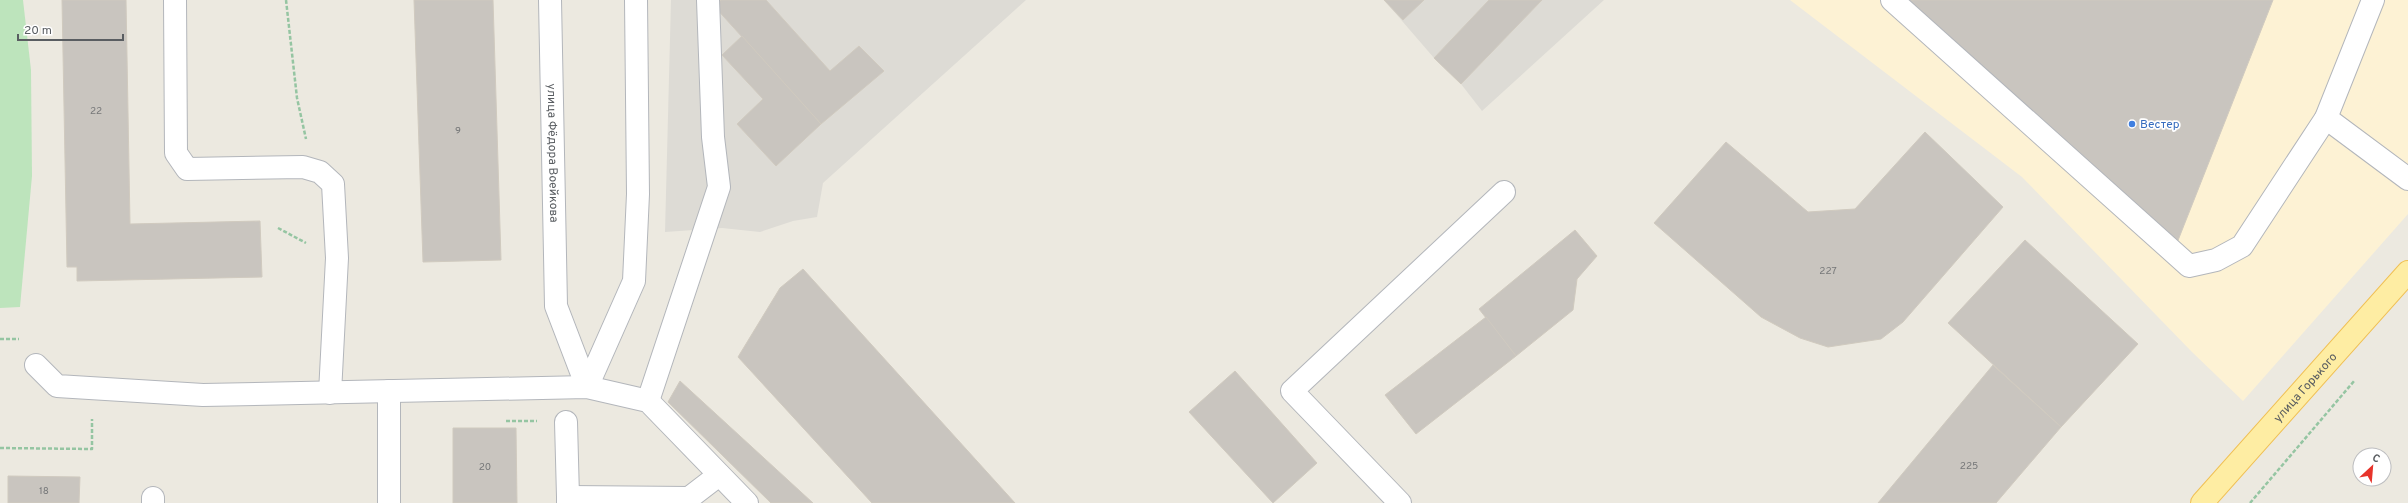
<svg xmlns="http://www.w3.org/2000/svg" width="2408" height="503" viewBox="0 0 2408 503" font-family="Overpass,sans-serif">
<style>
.commercial{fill:#fdf2d4}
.industrial{fill:#dddbd5}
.green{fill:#bde4bc}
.building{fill:#c9c5bf;stroke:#d0cabf}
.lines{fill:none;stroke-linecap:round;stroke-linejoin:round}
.minor-casing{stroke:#b3b6bb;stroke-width:24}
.major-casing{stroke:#f0c055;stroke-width:24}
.path{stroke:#95c5a2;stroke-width:2.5;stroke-dasharray:4 2;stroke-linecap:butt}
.minor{stroke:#fff;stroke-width:22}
.major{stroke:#feeda3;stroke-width:22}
.shop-dot{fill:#3f7fe0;stroke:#fff;stroke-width:1.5}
.labels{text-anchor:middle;stroke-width:3.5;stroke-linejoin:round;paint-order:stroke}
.number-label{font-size:10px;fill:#757778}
.shop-label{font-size:12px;fill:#366cbe;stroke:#fff;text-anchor:start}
.street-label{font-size:12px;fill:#595d61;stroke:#fff}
</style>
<rect width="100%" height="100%" fill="#ece9e0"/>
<!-- commercial -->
<path class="commercial" d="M1790,0H2408V214L2243,401L2192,352L2022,177Z"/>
<!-- industrial -->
<g class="industrial">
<path d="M671,0H1026L823,183L817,217L793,221L760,232L722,228L665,232Z"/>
<path d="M1384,0H1604L1482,111L1461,84L1434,58Z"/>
</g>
<!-- green -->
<path class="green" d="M0,0H23L31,70L32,176L20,307L0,308Z"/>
<!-- building -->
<g class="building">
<path d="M62,0H126L130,224L260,221L262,277L77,281V267H67Z"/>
<path d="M414,0H493L501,260L423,262Z"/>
<path d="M721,0H766L830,71L859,46L884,71L821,124L714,6Z"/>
<path d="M1384,0H1424L1403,20Z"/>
<path d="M1489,0H1542L1461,84L1434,58Z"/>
<path d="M1902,0H2273L2175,248Z"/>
<path d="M742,36L821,124L776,166L737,124L763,99L722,55Z"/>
<path d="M1925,132L2003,207L1903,322L1881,339L1828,347L1800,338L1761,317L1654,223L1726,142L1808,212L1855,209Z"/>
<path d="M1575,230L1597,256L1577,279L1573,310L1516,356L1479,309Z"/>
<path d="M2025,240L2138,344L2061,427L1948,323Z"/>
<path d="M803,269L1015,503H872L738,357L780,288Z"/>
<path d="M1486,317L1516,356L1416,434L1385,395Z"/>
<path d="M1993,365L2061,427L1996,503H1878Z"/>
<path d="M1235,371L1317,463L1273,503L1189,412Z"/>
<path d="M680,381L813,503H771L668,402Z"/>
<path d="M453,428H516L517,503H453Z"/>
<path d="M8,476L80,477L79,503H8Z"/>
</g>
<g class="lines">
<!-- minor casing -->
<g class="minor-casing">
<g id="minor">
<path d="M175,0L176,153L187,169L303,167L320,172L333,184L337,258L330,393"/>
<path id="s1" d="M550,0L556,306L587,387"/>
<path d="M1892,0L2189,266L2216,260L2242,246L2326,118L2373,0"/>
<path d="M2326,118L2408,179"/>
<path d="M36,365L57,386L203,395L587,387L648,401L747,503"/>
<path d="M587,387L634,281L638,194L636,0"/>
<path d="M648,401L719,187L713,137L708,0"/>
<path d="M566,422L568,497"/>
<path d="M153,503V498"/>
<path d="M389,503V391"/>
<path d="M568,503V497L689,498L719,475"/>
<path d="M1400,503L1292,391L1504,192"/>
</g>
</g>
<!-- major casing -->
<g class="major-casing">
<g id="major">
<path id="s2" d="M2202,503L2408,272"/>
</g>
</g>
<!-- path -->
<g class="path">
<path d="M286,0L297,98L306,139"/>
<path d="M278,228L306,243"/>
<path d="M0,339H19"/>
<path d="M506,421H537"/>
<path d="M0,448L92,449V419"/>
<path d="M2250,503L2355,380"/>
</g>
<!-- minor -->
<use href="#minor" class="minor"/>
<!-- major -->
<use href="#major" class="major"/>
</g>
<!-- markers -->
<circle class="shop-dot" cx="2132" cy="124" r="4"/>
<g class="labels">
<!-- number labels -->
<g class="number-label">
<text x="96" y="114">22</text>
<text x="458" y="134">9</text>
<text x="1828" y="274">227</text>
<text x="1969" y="469">225</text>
<text x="485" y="470">20</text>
<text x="44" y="494">18</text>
</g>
<!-- shop labels -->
<g class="shop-label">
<text x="2140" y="128">Вестер</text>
</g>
<!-- street labels -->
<g class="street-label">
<text dy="4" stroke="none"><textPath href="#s1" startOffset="153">улица Фёдора Воейкова</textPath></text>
<text dy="4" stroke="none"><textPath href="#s2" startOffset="155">улица Горького</textPath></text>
</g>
</g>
<!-- north arrow -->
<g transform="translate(2372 467) rotate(26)"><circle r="19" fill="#ffffff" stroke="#bdbec0"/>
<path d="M0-3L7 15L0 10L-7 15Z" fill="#e7342b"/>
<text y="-6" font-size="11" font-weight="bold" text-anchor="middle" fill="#595d61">С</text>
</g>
<!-- scale -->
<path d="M18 34v6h105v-6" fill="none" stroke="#595d61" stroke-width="2"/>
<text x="24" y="34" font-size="12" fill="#595d61" stroke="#ffffff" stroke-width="3" paint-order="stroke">20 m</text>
</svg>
